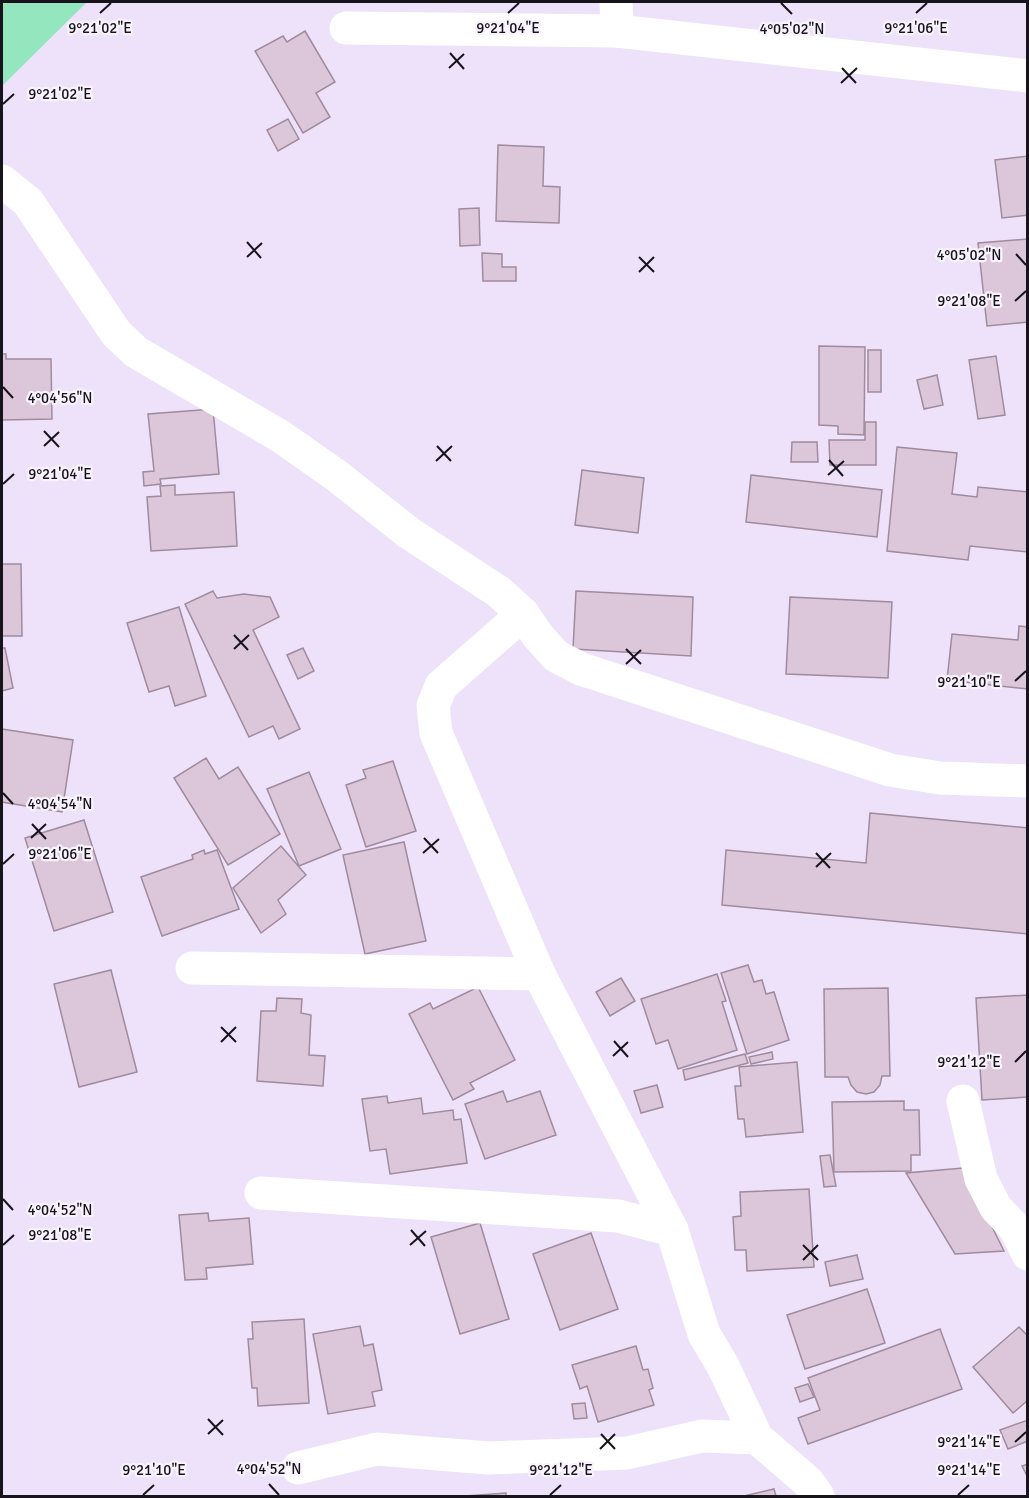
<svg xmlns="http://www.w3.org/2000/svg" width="1029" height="1498" viewBox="0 0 1029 1498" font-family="Signika,sans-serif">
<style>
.green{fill:#94e6bf}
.building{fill:#dcc6d9;stroke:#a08b9e;stroke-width:1.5}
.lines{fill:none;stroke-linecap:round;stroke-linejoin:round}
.street{stroke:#fff;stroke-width:33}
.ticks{fill:none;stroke:#18141c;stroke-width:2}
.ticks-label{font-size:15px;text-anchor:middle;fill:#18141c;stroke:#f8f3fd;stroke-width:4.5;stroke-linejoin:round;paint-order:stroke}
</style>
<rect width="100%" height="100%" fill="#eee2fb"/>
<!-- green -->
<path class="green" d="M2,2H87L2,86Z"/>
<!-- building -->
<g class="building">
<path d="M305,31L335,82L316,93L330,117L303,133L255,51L283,36L287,42Z"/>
<path d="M288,119L299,139L278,151L267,130Z"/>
<path d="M498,145L544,147L543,186L560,187L559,223L496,221Z"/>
<path d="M1028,156V215L1002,218L995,160Z"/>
<path d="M479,208L480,245L460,246L459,209Z"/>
<path d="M1028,239V322L987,326L978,243Z"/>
<path d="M482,253L502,254V267H516V281H483Z"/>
<path d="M819,346L865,347L864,435L838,434V426L819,425Z"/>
<rect x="868" y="350" width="13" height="42"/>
<path d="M2,354H6V359H51L52,419L2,420Z"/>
<path d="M996,356L1005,415L978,419L969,360Z"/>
<path d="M937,375L943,405L924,409L917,380Z"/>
<path d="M213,409L219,474L160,479L161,484L144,486L143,472L154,471L148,414Z"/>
<path d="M865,422H876V465H830L829,440H865Z"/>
<path d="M792,442H817L818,462H791Z"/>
<path d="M897,447L957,453L952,494L977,497L978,487L1028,492V552L970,546L968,560L887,551Z"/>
<path d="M582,470L644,478L638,533L575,525Z"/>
<path d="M751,475L882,490L877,537L746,522Z"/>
<path d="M175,485V495L234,492L237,546L151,551L147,497L161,496L160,486Z"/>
<path d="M2,564H21L22,636H2Z"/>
<path d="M213,591L217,598L244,594L270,597L279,617L253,630L300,729L279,739L273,726L249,737L185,604Z"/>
<path d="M576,591L693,597L691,656L573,649Z"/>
<path d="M790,597L892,602L888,678L786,674Z"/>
<path d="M179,607L206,696L175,706L169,686L149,692L127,623Z"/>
<path d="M1019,626L1028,627V689L947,680L952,634L1018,640Z"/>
<path d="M2,648H5L13,688L2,691Z"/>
<path d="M303,648L314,671L298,679L287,655Z"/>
<path d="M2,729L73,740L62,812L2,802Z"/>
<path d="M206,758L219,779L238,767L280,834L228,865L174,778Z"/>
<path d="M393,761L416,831L366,847L346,785L366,778L363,770Z"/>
<path d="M309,772L341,849L299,866L267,789Z"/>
<path d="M870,813L1028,828V934L722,905L726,850L866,863Z"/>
<path d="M84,820L113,912L54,931L25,838Z"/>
<path d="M404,842L426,941L365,954L343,855Z"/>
<path d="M281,846L306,875L278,900L286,914L261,933L233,888Z"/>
<path d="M204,850L205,854L217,850L239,909L162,936L141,877L193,859L192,855Z"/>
<path d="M748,965L754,982L762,980L766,994L774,992L789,1040L747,1054L721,973Z"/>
<path d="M111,970L137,1072L79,1087L54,984Z"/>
<path d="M717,974L726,1001L722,1002L737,1050L678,1069L668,1040L656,1044L641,999Z"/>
<path d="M621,978L635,1001L610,1016L596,992Z"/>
<path d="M478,987L515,1060L470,1083L474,1089L453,1100L409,1014L430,1003L433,1009Z"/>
<path d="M888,988L890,1076H882L880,1085L874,1092L866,1094L857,1092L851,1085L848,1077H825L824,989Z"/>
<path d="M1028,995V1097L982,1100L976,998Z"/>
<path d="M277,998L302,999L301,1013L311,1015L309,1055L325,1056L323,1086L257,1081L261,1011H276Z"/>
<path d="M772,1052L773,1059L751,1064L749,1057Z"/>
<path d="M745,1054L748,1063L685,1080L683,1070Z"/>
<path d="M797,1062L803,1132L746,1137L744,1119H738L735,1086H741L739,1067Z"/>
<path d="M657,1085L663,1107L641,1113L634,1091Z"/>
<path d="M503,1091L507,1102L540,1091L556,1135L485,1159L465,1104Z"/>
<path d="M387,1096L388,1103L421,1098L423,1114L453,1110L454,1120L461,1119L467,1163L390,1174L386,1149L370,1151L362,1099Z"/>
<path d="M904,1101V1110H919L920,1155H911V1171L834,1172L832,1102Z"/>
<path d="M830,1155L836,1186L824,1187L820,1156Z"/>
<path d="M963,1168L1004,1251L955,1254L906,1173Z"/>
<path d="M809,1189L814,1267L747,1271L746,1250H735L733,1217L741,1216L740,1192Z"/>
<path d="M208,1213L209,1221L249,1218L253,1264L206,1268L207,1279L185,1280L179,1215Z"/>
<path d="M480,1223L509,1319L460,1334L431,1237Z"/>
<path d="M591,1233L618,1309L560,1330L533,1254Z"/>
<path d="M857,1255L863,1279L830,1286L825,1262Z"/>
<path d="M867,1289L885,1343L805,1369L787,1315Z"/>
<path d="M304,1319L309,1403L258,1406L257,1388H252L248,1339H253L252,1322Z"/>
<path d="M360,1326L364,1346L373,1344L382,1390L372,1392L375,1406L328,1414L313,1334Z"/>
<path d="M1019,1327L1028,1336V1400L1013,1413L973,1367Z"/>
<path d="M940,1329L962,1389L808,1444L798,1418L820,1410L808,1378Z"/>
<path d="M636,1346L643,1370L648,1369L653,1388L649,1390L654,1405L598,1422L587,1386L580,1389L572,1365Z"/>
<path d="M808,1384L814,1397L800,1402L795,1388Z"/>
<path d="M585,1403L587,1418L574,1419L572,1404Z"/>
<path d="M1028,1420V1441L1008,1449L1000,1430Z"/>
<path d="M1028,1464V1478L1022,1466Z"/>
<path d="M774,1489L776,1496H744Z"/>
<path d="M506,1493V1496H465Z"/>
</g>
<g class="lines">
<!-- street -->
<g class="street">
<path d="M616,2L617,31"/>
<path d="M346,28L617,31L1028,76"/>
<path d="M2,181L28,202L116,333L136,352L280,436L337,476L409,533L499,592L523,614L538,636L556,656L581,669L890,770L940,778L1028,781"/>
<path d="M523,614L441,686L433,706L436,733L539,974L672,1230L704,1334L723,1366L757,1438L808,1482L818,1496"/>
<path d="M192,968L539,974"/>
<path d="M963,1101L981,1179L996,1208L1015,1228L1028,1254"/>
<path d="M261,1193L618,1216L672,1230"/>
<path d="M298,1468L377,1449L488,1458L627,1453L702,1436L757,1438"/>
</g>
</g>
<!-- ticks -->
<path class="ticks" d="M781,3L792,14M100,13L111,3M508,13L519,3M916,13L927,3M450,53L464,69M449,68L464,54M842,68L856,83M841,83L857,68M3,104L14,94M247,242L261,258M1016,254L1026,265M247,257L262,243M639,257L654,272M639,272L654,257M1015,301L1026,291M3,387L13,398M44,431L59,447M44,446L59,432M437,446L451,461M829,460L843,476M436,461L452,446M828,475L844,461M3,484L14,474M234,635L248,650M234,649L249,635M626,649L641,664M626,664L641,650M1015,681L1026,671M3,793L13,804M32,824L46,839M31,838L46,824M424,838L438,853M423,853L439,839M816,853L830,868M3,864L14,854M816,867L831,853M221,1027L236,1042M614,1041L628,1057M221,1042L236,1027M613,1056L628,1042M1015,1062L1026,1051M3,1199L13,1210M411,1230L425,1246M3,1245L14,1235M410,1245L426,1231M803,1245L818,1260M803,1260L818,1245M208,1419L223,1435M208,1434L223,1420M601,1434L615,1449M1015,1442L1026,1432M600,1449L615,1434M269,1484L279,1495M143,1495L154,1485M550,1495L561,1485M958,1495L969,1485"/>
<g class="ticks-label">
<text x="100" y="33">9°21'02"E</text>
<text x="508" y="33">9°21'04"E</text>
<text x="916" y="33">9°21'06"E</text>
<text x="792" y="34">4°05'02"N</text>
<text x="60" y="99">9°21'02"E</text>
<text x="969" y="260">4°05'02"N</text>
<text x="969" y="306">9°21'08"E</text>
<text x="60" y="403">4°04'56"N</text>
<text x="60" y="479">9°21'04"E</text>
<text x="969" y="687">9°21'10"E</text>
<text x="60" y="809">4°04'54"N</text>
<text x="60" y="859">9°21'06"E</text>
<text x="969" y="1067">9°21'12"E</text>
<text x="60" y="1215">4°04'52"N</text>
<text x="60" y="1240">9°21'08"E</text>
<text x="969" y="1447">9°21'14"E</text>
<text x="269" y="1474">4°04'52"N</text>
<text x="154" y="1475">9°21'10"E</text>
<text x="561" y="1475">9°21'12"E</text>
<text x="969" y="1475">9°21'14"E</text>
</g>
<!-- border -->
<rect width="1029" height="1498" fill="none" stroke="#18141c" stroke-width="6"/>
</svg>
